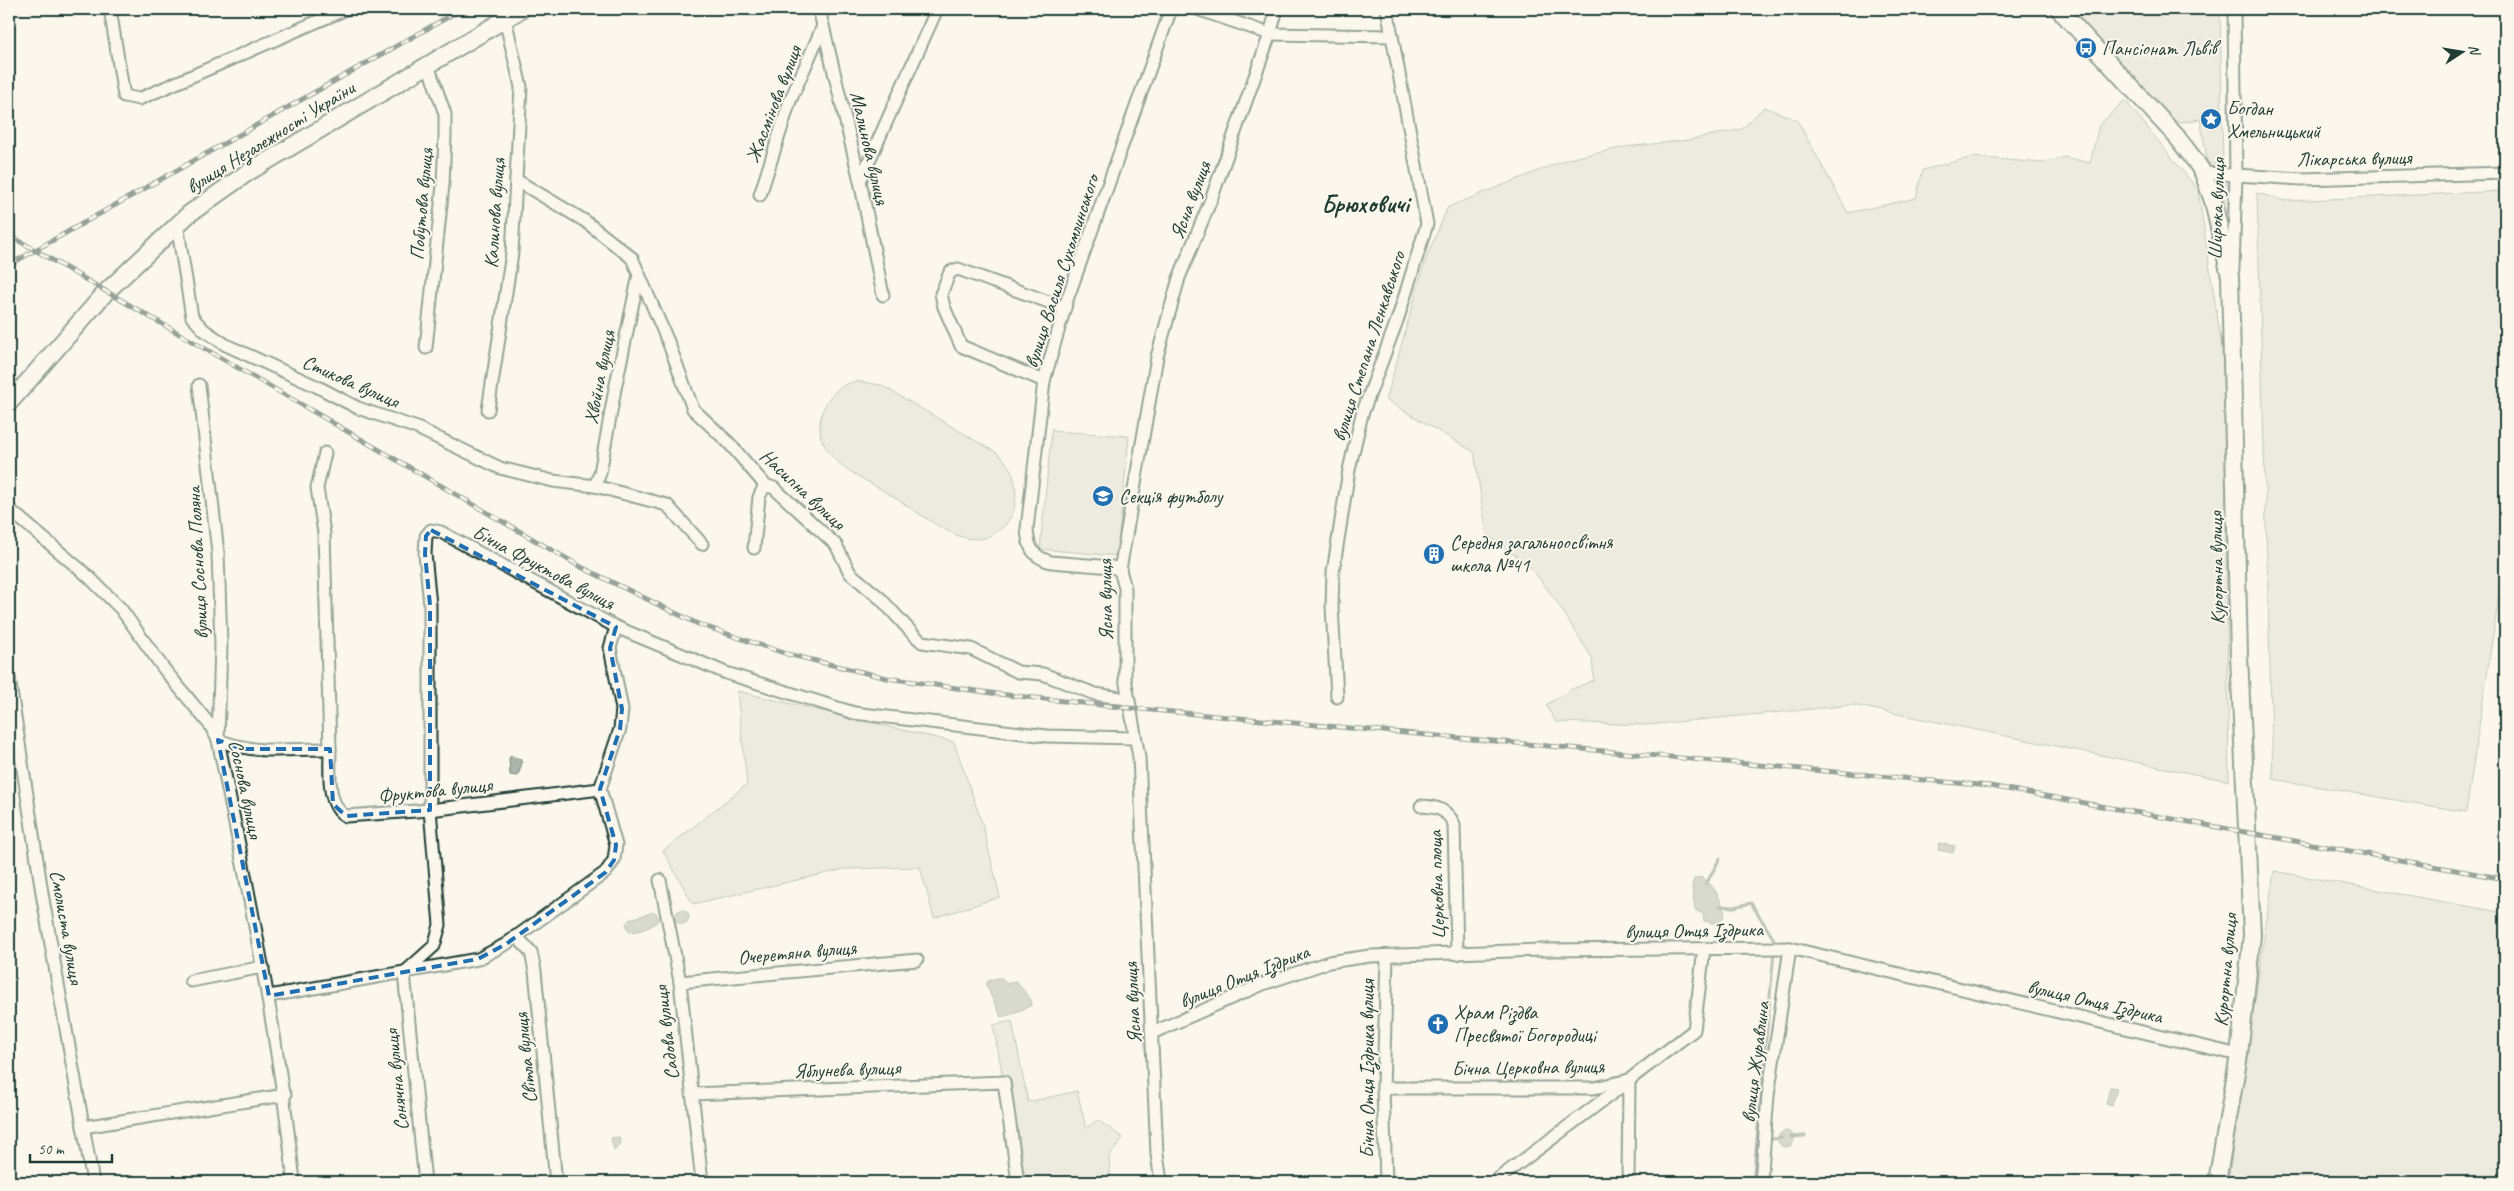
<svg xmlns="http://www.w3.org/2000/svg" width="2514" height="1191" viewBox="0 0 2514 1191" font-family="Caveat,sans-serif">
<style>
.green{fill:#dbdcd1;stroke:#7d8c82}
.water{fill:#adb4aa;stroke:#74847b}
.lines{fill:none;stroke-linecap:round;stroke-linejoin:round}
.stream{stroke:#74847b;stroke-width:3}
.street-casing{stroke:#1f3d34;stroke-width:15}
.secondary-casing{stroke:#1f3d34;stroke-width:20}
.street{stroke:#fbf7ec;stroke-width:11}
.secondary{stroke:#fbf7ec;stroke-width:16}
.rail-casing{stroke:#1f3d34;stroke-width:5}
.rail{stroke:#fbf7ec;stroke-width:3;stroke-dasharray:9;stroke-linecap:butt}
.marked{fill:none;stroke:#1f6fb2;stroke-width:4;stroke-dasharray:10 6;stroke-linejoin:round}
.labels{text-anchor:middle;stroke-width:4;stroke-linejoin:round;paint-order:stroke}
.poi-label{font-size:20px;fill:#1f3d34;stroke:#fbf7ec;text-anchor:start}
.street-label{font-size:20px;fill:#1f3d34;stroke:#fbf7ec}
.district-label{font-size:25px;font-weight:bold;fill:#1f3d34;stroke:#fbf7ec}
</style>
<rect width="100%" height="100%" fill="#fbf7ec"/>
<filter id="ink" filterUnits="userSpaceOnUse"><feTurbulence type="fractalNoise" baseFrequency=".02" numOctaves="2"/><feDisplacementMap in="SourceGraphic" scale="10" xChannelSelector="R" yChannelSelector="G"/><feConvolveMatrix kernelMatrix="1 2 1 2 8 2 1 2 1" color-interpolation-filters="sRGB"/></filter>
<g filter="url(#ink)">
<!-- green -->
<g class="green">
<path d="M2067,9H2220L2223,164H2208L2200,119L2171,124Z"/>
<path d="M2125,100L2198,190L2224,361L2229,781L1853,705L1647,725L1556,722L1546,705L1570,690L1594,680L1592,658L1555,599L1527,563L1487,536L1474,452L1386,400L1425,261L1448,207L1568,159L1625,147L1689,140L1742,129L1764,107L1797,120L1848,213L1916,198L1923,170L1972,157L2042,163L2065,157L2090,163L2099,125Z"/>
<path d="M2225,183L2231,186V227L2221,189V185Z"/>
<path d="M2505,191V589H2500L2466,812L2273,779L2257,193L2285,201Z"/>
<path d="M856,381L881,385L997,453C1013,467 1018,482 1015,504C1012,523 996,538 976,539C968,539 961,537 954,534C932,524 912,508 892,496C875,485 855,476 840,464C834,459 828,452 825,446C818,436 819,421 823,410C829,394 840,385 856,381Z"/>
<path d="M1052,428L1054,431L1129,436L1117,556L1040,549Z"/>
<path d="M737,691L954,742L983,826L1000,897L934,918L920,867L845,869L693,904L663,851L747,784Z"/>
<path d="M2274,871L2505,913V1182H2228Z"/>
<path d="M1012,1021L1028,1102L1077,1091L1086,1128L1098,1120L1123,1138L1109,1157L1111,1182H1023L993,1025Z"/>
</g>
<!-- water -->
<g class="water">
<path d="M511,756L520,759L522,763L518,776L510,775L509,758Z"/>
<path d="M1939,843L1955,846L1953,853L1938,850Z"/>
<path d="M1700,877C1713,881 1723,903 1725,915L1720,922L1713,923L1704,921L1703,914L1695,910L1692,886L1694,879Z"/>
<circle cx="682" cy="917" r="7"/>
<path d="M654,912L657,914L659,920C652,927 639,932 629,932L626,924L630,919Z"/>
<path d="M997,978H1002L1006,984L1016,981L1031,1000L1032,1005L1012,1014L1001,1017L986,985L988,981Z"/>
<path d="M2110,1087L2117,1088L2112,1106L2106,1104Z"/>
<circle cx="1786" cy="1139" r="8"/>
<path d="M619,1137L621,1144L614,1151L611,1138Z"/>
</g>
<g class="lines">
<!-- stream -->
<g class="stream">
<path d="M1706,884L1720,858"/>
<path d="M1720,906L1734,907L1751,903L1775,941"/>
<path d="M1791,1137L1805,1136"/>
<path d="M1772,1139L1782,1138"/>
<path d="M1753,1182L1774,952"/>
</g>
<!-- street casing -->
<g class="street-casing">
<g id="street">
<path d="M110,9L124,96L139,99L346,9"/>
<path d="M819,9L860,181L883,295"/>
<path d="M1197,9L1270,34L1392,36"/>
<path d="M2203,173L2302,179L2505,173"/>
<path d="M516,180L585,221L632,258L669,344L693,409L729,443L765,485L774,488L836,545L850,573L881,599L913,634L922,642L971,649L1018,672L1043,674L1095,694L1127,699"/>
<path d="M860,181L937,9"/>
<path d="M760,195L790,101L823,26"/>
<path d="M177,224L192,317L204,330L226,345L318,387L358,408L417,428L500,468L553,481L595,486L667,505L702,544"/>
<path d="M2233,269L2236,176L2234,9"/>
<path d="M426,348L443,185L445,136V114L428,65"/>
<path d="M1044,381L961,346L944,307L941,294L950,272L958,269L1065,308"/>
<path d="M199,385L218,553L221,645L218,740C260,756 288,748 330,749C330,770 326,806 346,816L430,810L600,789"/>
<path d="M488,410L512,253L521,87L505,19"/>
<path d="M325,453L317,488L324,533L330,749"/>
<path d="M595,486L600,473L615,389L639,274"/>
<path d="M9,509L89,577L121,609L164,669L210,725L218,740C248,888 278,1033 294,1182"/>
<path d="M754,548L759,497L765,485"/>
<path d="M1120,570L1112,567L1051,562C1033,557 1028,548 1027,529L1044,381L1067,300L1171,9"/>
<path d="M9,678L43,899L93,1182"/>
<path d="M1337,697L1332,606L1333,572L1349,470L1362,414L1398,318L1427,224L1387,9"/>
<path d="M1421,806C1438,807 1446,809 1454,824L1457,954"/>
<path d="M660,880L680,982L702,1182"/>
<path d="M516,936L531,952L535,971L556,1182"/>
<path d="M191,981L263,967"/>
<path d="M680,982L917,960"/>
<path d="M269,996L478,959L506,944L606,872L614,860L616,845L600,789L620,729L622,709L610,648L616,627"/>
<path d="M1152,1033L1263,984L1329,962L1370,956L1542,950L1790,948L2239,1055"/>
<path d="M1383,1088H1594L1629,1080L1694,1030L1704,949"/>
<path d="M692,1094L1004,1082L1018,1182"/>
<path d="M83,1127L285,1095"/>
<path d="M425,1182L404,973L434,946L440,925L430,810V605L425,554L426,536L431,530L441,532L616,627L726,673L854,713L1047,736L1134,738"/>
<path d="M1161,1182L1157,1154L1139,757L1125,678V588L1120,570L1157,357L1179,278L1212,197L1270,34L1277,9"/>
<path d="M1386,1182L1383,1088L1387,957"/>
<path d="M1494,1182L1626,1083"/>
<path d="M1628,1182L1629,1080"/>
<path d="M1761,1182L1768,1096L1790,948"/>
</g>
</g>
<!-- secondary casing -->
<g class="secondary-casing">
<g id="secondary">
<path d="M2059,9L2177,137L2196,162L2203,173L2213,201L2230,276L2239,656L2252,935L2239,1055L2217,1182"/>
<path d="M9,403L106,292L189,214L247,173L522,9"/>
</g>
</g>
<!-- street -->
<use href="#street" class="street"/>
<!-- secondary -->
<use href="#secondary" class="secondary"/>
<!-- rail casing -->
<g class="rail-casing">
<g id="rail">
<path d="M9,235L581,567L698,624L787,654L887,678L998,694L1129,708L1990,786L2505,879"/>
<path d="M9,265L462,9"/>
</g>
</g>
<!-- rail -->
<use href="#rail" class="rail"/>
</g>
</g>
<!-- marked area -->
<path d="M0 0H2514V1191H0ZM431,530L616,627L610,648L622,709L620,729L600,789L616,845L614,860L606,872L506,944L478,959L269,996L218,740L242,749H330L333,804L346,816L430,810V605L425,554L426,536Z" fill="#fbf7ec" fill-opacity=".55" fill-rule="evenodd"/>
<path class="marked" d="M431,530L616,627L610,648L622,709L620,729L600,789L616,845L614,860L606,872L506,944L478,959L269,996L218,740L242,749H330L333,804L346,816L430,810V605L425,554L426,536Z"/>
<!-- icons -->
<defs>
<g id="bus-disc" transform="scale(1.125)"><circle r="9.5" fill="#1f6fb2" stroke="#fbf7ec"/><path d="M-5-6H5V4H4V6H2V4H-2V6H-4V4H-5ZM-3.5-4V0h7V-4ZM-3.5 1.2v1.5H-2V1.2ZM2 1.2v1.5H3.5V1.2Z" fill="#fff"/></g>
<g id="sight-disc" transform="scale(1.125)"><circle r="9.5" fill="#1f6fb2" stroke="#fbf7ec"/><path d="M0-6L1.8-2.2L6-1.7L2.9 1.2L3.7 5.4L0 3.3L-3.7 5.4L-2.9 1.2L-6-1.7L-1.8-2.2Z" fill="#fff"/></g>
<g id="school-disc" transform="scale(1.125)"><circle r="9.5" fill="#1f6fb2" stroke="#fbf7ec"/><path d="M0-5L7-2L0 1L-7-2ZM-4 1L0 2.5L4 1V4Q0 6-4 4Z" fill="#fff"/></g>
<g id="building-disc" transform="scale(1.125)"><circle r="9.5" fill="#1f6fb2" stroke="#fbf7ec"/><path d="M-4-6H4V6H1V3H-1V6H-4ZM-2.5-4.3h1.7v1.8h-1.7ZM.8-4.3h1.7v1.8H.8ZM-2.5-1h1.7V.8h-1.7ZM.8-1h1.7V.8H.8Z" fill="#fff"/></g>
<g id="church-disc" transform="scale(1.125)"><circle r="9.5" fill="#1f6fb2" stroke="#fbf7ec"/><path d="M-1.2-6h2.4v3.5h3.3v2.4h-3.3V6h-2.4V-.1h-3.3v-2.4h3.3Z" fill="#fff"/></g>
</defs>
<g fill-rule="evenodd">
<use href="#bus-disc" x="2086" y="48"/>
<use href="#sight-disc" x="2211" y="119"/>
<use href="#school-disc" x="1103" y="496"/>
<use href="#building-disc" x="1434" y="554"/>
<use href="#church-disc" x="1438" y="1024"/>
</g>
<g class="labels">
<!-- poi labels -->
<g class="poi-label">
<text x="2102" y="55">Пансіонат Львів</text>
<text x="2227" y="115">Богдан<tspan x="2227" dy="23">Хмельницький</tspan></text>
<text x="1119" y="503">Секція футболу</text>
<text x="1450" y="549">Середня загальноосвітня<tspan x="1450" dy="23">школа №41</tspan></text>
<text x="1454" y="1019">Храм Різдва<tspan x="1454" dy="23">Пресвятої Богородиці</tspan></text>
</g>
<!-- street labels -->
<g class="street-label">
<text transform="translate(773 104) rotate(-69)" y="7">Жасмінова вулиця</text>
<text transform="translate(270 137) rotate(-32)" y="7">вулиця Незалежності України</text>
<text transform="translate(870 148) rotate(77)" y="7">Малинова вулиця</text>
<text transform="translate(2354 158) rotate(-1)" y="7">Лікарська вулиця</text>
<text transform="translate(1190 200) rotate(-69)" y="7">Ясна вулиця</text>
<text transform="translate(421 204) rotate(-85)" y="7">Побутова вулиця</text>
<text transform="translate(2216 209) rotate(-88)" y="7">Широка вулиця</text>
<text transform="translate(494 213) rotate(-86)" y="7">Калинова вулиця</text>
<text transform="translate(1061 271) rotate(-72)" y="7">вулиця Василя Сухомлинського</text>
<text transform="translate(1368 346) rotate(-72)" y="7">вулиця Степана Ленкавського</text>
<text transform="translate(599 377) rotate(-79)" y="7">Хвойна вулиця</text>
<text transform="translate(351 381) rotate(24)" y="7">Стикова вулиця</text>
<text transform="translate(803 489) rotate(43)" y="7">Насипна вулиця</text>
<text transform="translate(197 563) rotate(-93)" y="7">вулиця Соснова Поляна</text>
<text transform="translate(544 567) rotate(28)" y="7">Бічна Фруктова вулиця</text>
<text transform="translate(2216 568) rotate(-91)" y="7">Курортна вулиця</text>
<text transform="translate(1105 600) rotate(-91)" y="7">Ясна вулиця</text>
<text transform="translate(246 789) rotate(78)" y="7">Соснова вулиця</text>
<text transform="translate(435 790) rotate(-6)" y="7">Фруктова вулиця</text>
<text transform="translate(1436 885) rotate(-92)" y="7">Церковна площа</text>
<text transform="translate(67 927) rotate(80)" y="7">Смолиста вулиця</text>
<text transform="translate(1694 930) rotate(-1)" y="7">вулиця Отця Іздрика</text>
<text transform="translate(797 952) rotate(-5)" y="7">Очеретяна вулиця</text>
<text transform="translate(2225 970) rotate(-85)" y="7">Курортна вулиця</text>
<text transform="translate(1244 976) rotate(-22)" y="7">вулиця Отця Іздрика</text>
<text transform="translate(2095 1001) rotate(13)" y="7">вулиця Отця Іздрика</text>
<text transform="translate(1132 1003) rotate(-93)" y="7">Ясна вулиця</text>
<text transform="translate(666 1033) rotate(-97)" y="7">Садова вулиця</text>
<text transform="translate(525 1058) rotate(-96)" y="7">Світла вулиця</text>
<text transform="translate(1755 1062) rotate(-83)" y="7">вулиця Журавлина</text>
<text transform="translate(1528 1067) rotate(-1)" y="7">Бічна Церковна вулиця</text>
<text transform="translate(847 1069) rotate(-2)" y="7">Яблунева вулиця</text>
<text transform="translate(1367 1069) rotate(-90)" y="7">Бічна Отця Іздрика вулиця</text>
<text transform="translate(396 1080) rotate(-96)" y="7">Сонячна вулиця</text>
</g>
<!-- district labels -->
<g class="district-label">
<text x="1365" y="212">Брюховичі</text>
</g>
</g>
<!-- margin -->
<rect width="2514" height="1191" fill="none" stroke="#fbf7ec" stroke-width="30"/>
<rect x="15" y="15" width="2484" height="1161" fill="none" stroke="#1f3d34" stroke-width="2" filter="url(#ink)"/>
<!-- north arrow -->
<g transform="translate(2462 52) rotate(78)" stroke="#fbf7ec" stroke-width="4" paint-order="stroke">
<path d="M0-4L9 19L0 12L-9 19Z" fill="#1f3d34"/>
<text y="-8" font-size="14" font-weight="bold" text-anchor="middle" fill="#1f3d34">N</text>
</g>
<!-- scale -->
<path d="M30 1154v8h82v-8" fill="none" stroke="#1f3d34" stroke-width="2.5"/>
<text x="38" y="1154" font-size="15" fill="#1f3d34" stroke="#fbf7ec" stroke-width="4" paint-order="stroke">50 m</text>
</svg>
